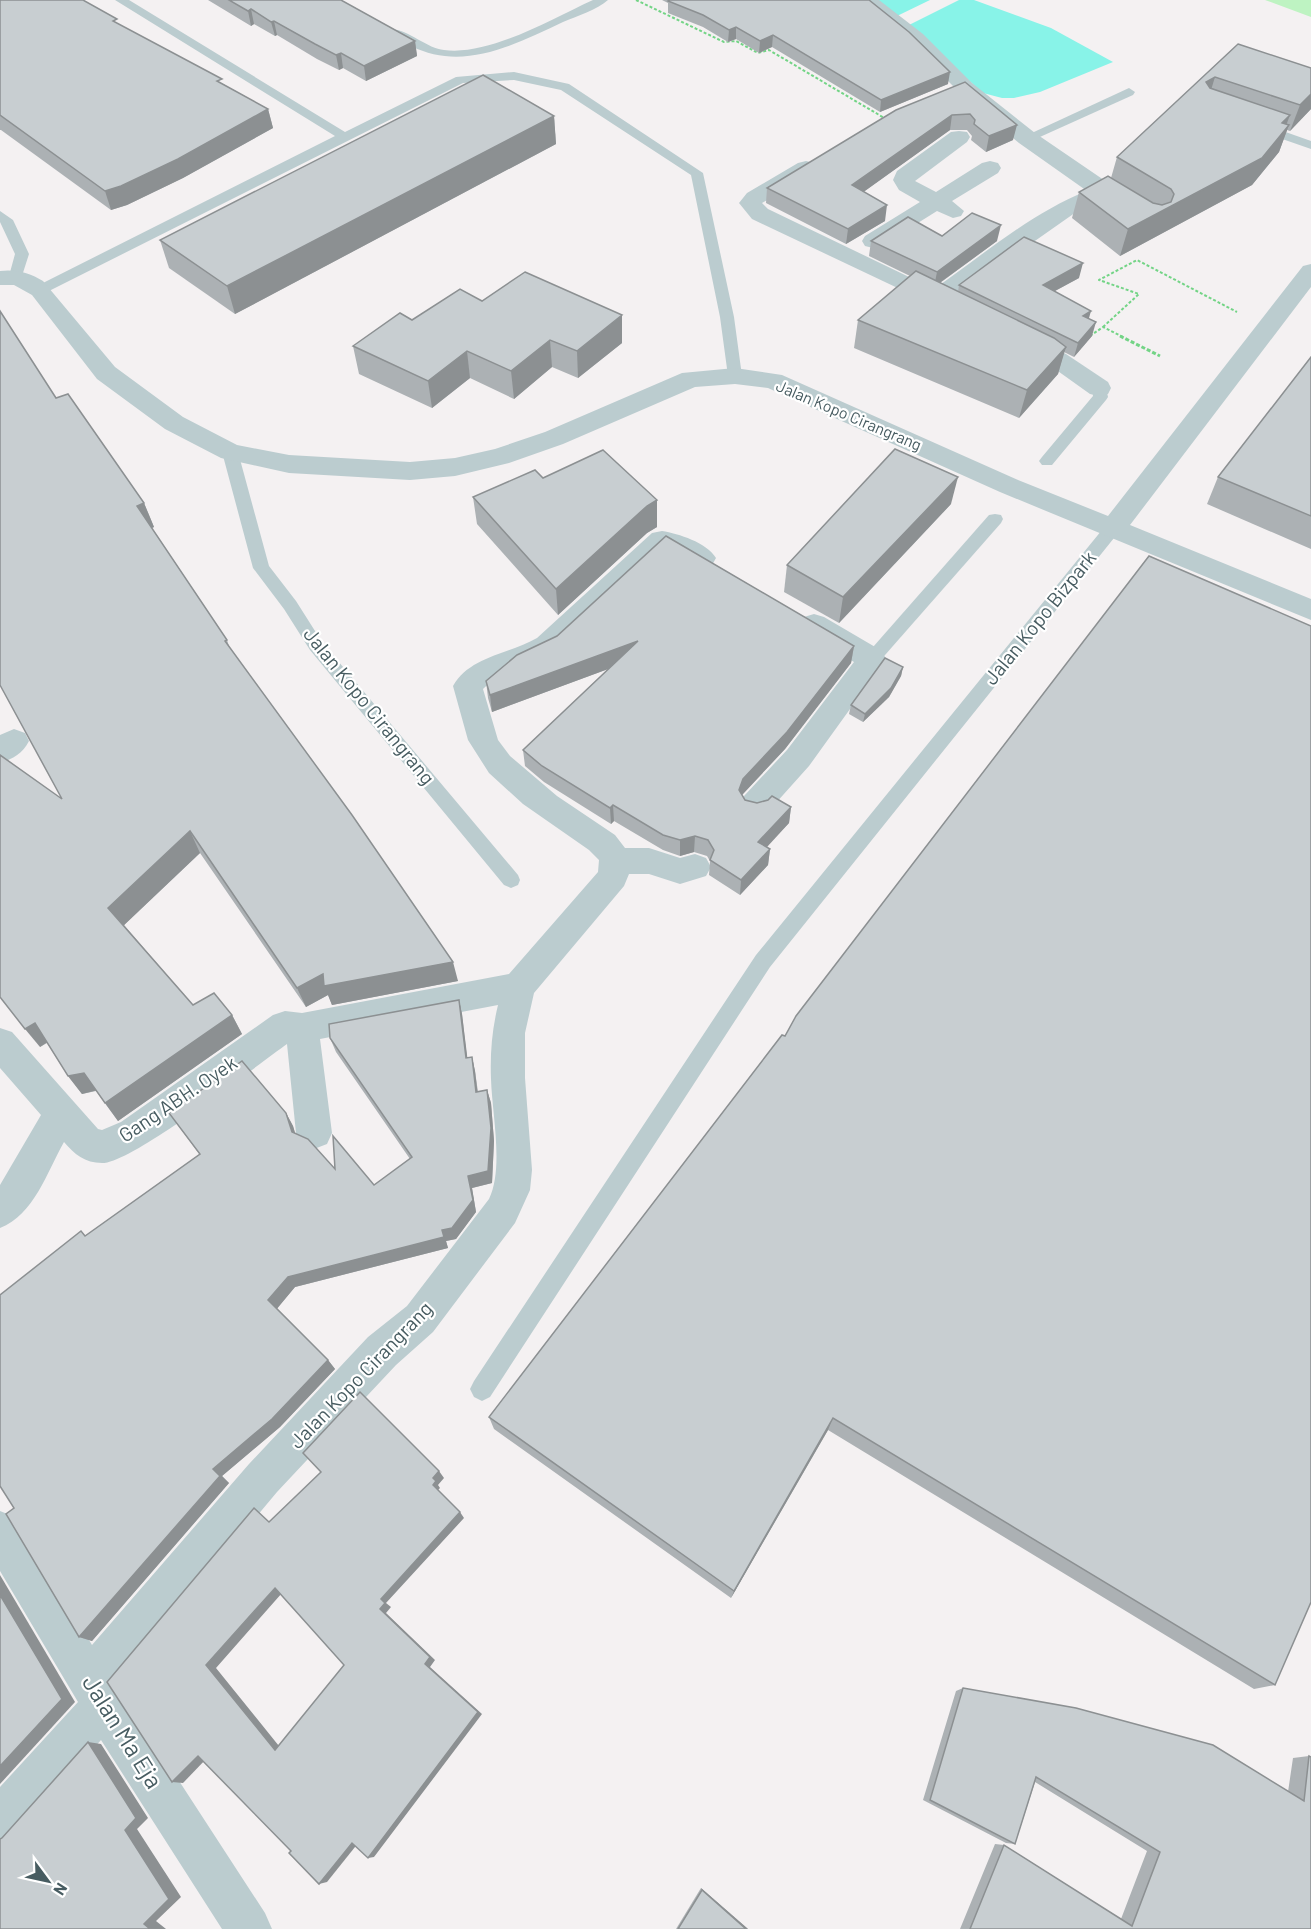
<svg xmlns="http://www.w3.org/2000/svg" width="1311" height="1929" viewBox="0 0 1311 1929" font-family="Barlow,sans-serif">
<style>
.green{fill:#bef3c2}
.water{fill:#88f3e8}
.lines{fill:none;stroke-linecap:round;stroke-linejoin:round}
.path-far1{stroke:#73d486;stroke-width:2;stroke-dasharray:3 2;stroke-linecap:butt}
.path{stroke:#73d486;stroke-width:3;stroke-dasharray:4 2;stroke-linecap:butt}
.lane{fill:#bbcccf;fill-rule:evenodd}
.street{fill:#bbcccf;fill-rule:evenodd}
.wall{fill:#acb1b4}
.shaded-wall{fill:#8c9092}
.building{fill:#c8ced1;stroke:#8c9092;stroke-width:1.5;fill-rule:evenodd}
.labels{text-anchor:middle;stroke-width:4.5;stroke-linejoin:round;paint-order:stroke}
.far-street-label{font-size:16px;fill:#475c61;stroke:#fff}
.street-label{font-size:20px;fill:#475c61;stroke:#fff}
.near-street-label{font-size:24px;fill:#475c61;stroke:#fff}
</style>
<rect width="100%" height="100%" fill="#f4f1f2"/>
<!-- green -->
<path class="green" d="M1265,0H1311V17Z"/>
<!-- water -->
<g class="water">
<path d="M869,0H930L897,16Z"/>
<path d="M959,0H974L1051,28L1113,62L1040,92L1014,98H1002L983,93L907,26Z"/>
</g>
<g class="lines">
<!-- path-far1 -->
<g class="path-far1">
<path d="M636,0L724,42L736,41L758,53L769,50L886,119"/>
<path d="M1103,327L1139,294L1099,280L1137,260L1237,312"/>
<path d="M1090,336L1103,327L1123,337"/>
</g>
<!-- path -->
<path class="path" d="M1120,336L1160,356"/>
<!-- lane -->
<g class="lane">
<path d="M115,0H129L345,132L456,77L514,72L569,84L703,173L734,317L742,376L735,381L728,376L720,317L691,175L561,90L514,80L463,83L45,293H35L33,290L35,287L335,136Z"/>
<path d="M593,0H608C597,10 577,16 563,22C514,45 463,72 411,46C403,42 393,38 387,32L389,30C404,26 427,49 444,50C490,56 551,19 593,0Z"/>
<path d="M1129,88L1135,92L1133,95L1031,141H1023L1021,138Z"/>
<path d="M1260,123L1311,141V149L1256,130L1254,127Z"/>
<path d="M0,211L13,220L29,254L21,279H11L9,276L15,254L0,222Z"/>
<path d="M1099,383L1106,388L1108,397L1106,400L1052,465H1042L1039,461L1042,457L1093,396L1092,388Z"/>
<path d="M230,447L238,452L269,566L296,601L322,642L518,875L520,880L518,885L511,888L504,885L310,650L284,609L253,568L222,452Z"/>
<path d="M995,514L1001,515L1003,519L1001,523L878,663L872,665L866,663L864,659L866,655L989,515Z"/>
<path d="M1112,523L1118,525L1120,529L1118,533L770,967L490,1397L482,1401L474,1397L470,1389L474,1381L756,955L1106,525Z"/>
</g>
<!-- street -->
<g class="street">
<path d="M857,0H879L923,34L972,83L1035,133L1139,204L1142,209L1139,214C1124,217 1114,208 1101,201L1079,210L952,299L954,302L950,307L942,309L752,219L739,203L747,193L798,163L806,161L814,163L817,168L814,173L762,203L768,209L934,289C983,255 1031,213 1087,191L1019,143L958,91L909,42Z"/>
<path d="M959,131L967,132L970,137L967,142L915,181L936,192L982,163L990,161L998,163L1001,168L998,173L952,201L964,211L961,216L953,218L937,211L881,246L873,248L865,246L862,241L865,236L920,202L899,190L893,180L897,171L951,132Z"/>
<path d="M1311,264V287L1130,525L1311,599V620L1000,492L768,388L735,384L695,387L563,444L509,463L455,476L410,480L289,473L221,458L165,429L97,379L32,295L14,285H0V271C16,269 30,273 43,281L115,367L183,417L237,445L289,455L410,462L455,458L495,449L545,432L682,373L735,368L782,375L1018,480L1108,516L1303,266Z"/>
<path d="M1021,333L1066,354L1108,382L1111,388L1108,394L1099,396L1090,394L1048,364L1012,346L1009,341L1012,336Z"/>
<path d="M662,531C679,534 706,542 716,558L712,565C695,570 682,559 667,551L557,652C534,667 503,670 483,689L498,740L510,756L557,796L615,835L625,848H649L680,858L695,854L706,858L711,867L706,876L680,884L649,874H629L624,886L534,993L525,1033V1078L532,1170L530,1190L515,1223L433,1332L396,1365L277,1492L116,1684L265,1913L272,1929H222L101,1740L16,1836L0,1843V1787L78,1702L0,1571V1511L15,1517L92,1645L249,1464L368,1337L407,1306L489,1199C504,1168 492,1114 491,1079C490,1053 492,1030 498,1005L320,1039L332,1133L327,1144L314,1149L301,1144L296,1133L287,1044C256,1066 131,1164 102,1163C85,1163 74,1154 64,1142C47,1172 34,1215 0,1228V1185L41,1115L0,1068V1028L12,1032L98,1129L102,1130L121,1122L273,1015L285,1011L302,1013L509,974L598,872L599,860L589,850L523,804L489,773L468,740L453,686C470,656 510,654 537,638L652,533Z"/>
<path d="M814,614L824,617L882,651L886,659L809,766L766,814L755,817L744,814L740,805L744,796L787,750L854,662L804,631L800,624L804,617Z"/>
<path d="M14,729L25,733L29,741C23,753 13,759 0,763V735Z"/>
</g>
</g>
<!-- wall -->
<g class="wall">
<path d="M0,0L118,24L223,84L268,109L273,128L183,178L127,205L111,210L1,130H0Z"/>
<path d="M208,0H341L415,41L417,56L366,81L343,68L339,70L317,59L277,35L275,36L254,24L251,26Z"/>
<path d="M662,0H869L948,84L880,112L772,47L759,53L736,39L728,42L703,27L668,13V3Z"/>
<path d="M1238,44L1311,109L1290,131L1287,130L1279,152L1252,185L1120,256L1072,218L1079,192L1111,178L1117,157Z"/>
<path d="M965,82L1013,140L986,152L971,140L972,136L967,130H950L863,192L885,221L846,244L766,203L767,188Z"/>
<path d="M554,116L556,144L235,314L169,268L160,240Z"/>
<path d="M942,236L997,241L940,283L958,292L959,285L1079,278L1055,291L1089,319L1092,336L1074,357L1064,352L1058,374L1019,418L854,348L858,320L910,276L869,256L871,241Z"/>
<path d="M482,301L622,343L578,378L552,367L514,399L470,378L432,408L359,374L353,346Z"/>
<path d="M1311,357V549L1207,504L1218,477Z"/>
<path d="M56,398L144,503L154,527L152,528L227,640L230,649L458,981L332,1005L328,995L306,1007L200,853L124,925L193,1005L232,1015L242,1034L118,1121L96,1091L82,1094L68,1076L47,1043L40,1047L62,799Z"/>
<path d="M543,478L657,500V527L647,533L558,615L477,524L473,497Z"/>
<path d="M951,504L839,623L784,592L787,565Z"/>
<path d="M666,536L854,646L851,663L785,749L742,795L745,800L757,803L768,800L772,796L791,807L789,823L766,847L770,849L768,865L740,895L709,875L710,861L707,856L694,852L680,856L663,850L614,821L611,824L544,782L525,766L523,750L608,669L492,712L488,698L486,681L517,655L557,636Z"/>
<path d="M903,667L901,676L889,697L863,722L849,714L851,705Z"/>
<path d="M459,1000L462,1014L467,1058L472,1057L475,1071L478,1092L487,1090L491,1103L494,1141L492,1183L472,1188L476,1212L456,1239L446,1241L448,1248L295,1287L277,1308L328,1360L335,1369L280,1427L222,1476L229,1483L92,1641L79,1637L14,1508L81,1231L85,1236L200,1155L169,1113H286L293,1126L295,1134L335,1169L374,1185L410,1159L336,1052L330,1038Z"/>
<path d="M782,1035L1275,1685L1254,1689L828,1430L731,1598L494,1429L489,1417Z"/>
<path d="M963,1688L1288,1792L1293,1758L1309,1756L1311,1929H960L995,1844L1004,1845L1121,1919L1147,1851L1035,1782L1015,1844L1006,1843L923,1800L956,1691Z"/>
<path d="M701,1888L748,1929H676Z"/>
</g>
<!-- shaded-wall -->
<g class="shaded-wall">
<path d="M251,9L254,24L251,26L248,11Z"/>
<path d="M274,21L277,35L275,36L271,22Z"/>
<path d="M736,27V39L728,42L729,30Z"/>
<path d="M773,35L772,47L759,53L760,41Z"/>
<path d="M415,41L417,56L366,81L364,66Z"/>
<path d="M341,53L343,68L339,70L336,55Z"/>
<path d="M950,72L948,84L880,112L881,100Z"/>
<path d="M1215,77L1207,103L1206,82Z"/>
<path d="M1311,94V109L1290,131L1300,105Z"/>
<path d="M268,109L273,128L183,178L127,205L111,210L105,191Z"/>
<path d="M952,115L950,130L851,201L852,185Z"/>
<path d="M1290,115L1284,131L1289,125L1279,152L1252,185L1120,256L1128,229L1262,158L1282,123Z"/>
<path d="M554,116L556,144L235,314L227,286Z"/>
<path d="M1017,125L1013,140L986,152L989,136Z"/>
<path d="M887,205L885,221L846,244L848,229Z"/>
<path d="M1001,225L997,241L934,287L937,272Z"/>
<path d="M1083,263L1079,278L1040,299L1043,285Z"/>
<path d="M1091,311L1087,325L1083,316Z"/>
<path d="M622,315V343L578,378L577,351Z"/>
<path d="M1096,322L1092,336L1074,357L1078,343Z"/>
<path d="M550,340L552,367L514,399L511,371Z"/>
<path d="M1066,347L1058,374L1019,418L1027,390Z"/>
<path d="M467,351L470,378L432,408L428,381Z"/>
<path d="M958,477L951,504L839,623L843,597Z"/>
<path d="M657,500V527L647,533L558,615L556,589L647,506Z"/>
<path d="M144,503L154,527L147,530L137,506Z"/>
<path d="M638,641V658L492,712L490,695Z"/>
<path d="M854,646L851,663L785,749L742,795L739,790L743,779Z"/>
<path d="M903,667L901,676L889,697L863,722L865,714Z"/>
<path d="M613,805L614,821L611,824L610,808Z"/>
<path d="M791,807L789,823L757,858L758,842Z"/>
<path d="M190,831L200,853L121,928L108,908Z"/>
<path d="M695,836L694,852L680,856V840Z"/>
<path d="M770,849L768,865L740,895L741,880Z"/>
<path d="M453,962L458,981L332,1005L328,995L306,1007L297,988L323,974Z"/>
<path d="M459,1000L462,1014L469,1071L466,1058Z"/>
<path d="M232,1015L242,1034L118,1121L105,1103Z"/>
<path d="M35,1023L49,1041L40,1047L25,1029Z"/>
<path d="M472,1057L475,1071L479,1105L476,1092Z"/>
<path d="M84,1073L98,1090L82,1094L68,1076Z"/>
<path d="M487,1090L491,1103L494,1141L492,1183L472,1188L476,1212L456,1239L446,1241L448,1248L295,1287L276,1310L268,1300L288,1277L442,1230L468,1176Z"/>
<path d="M286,1113L293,1126L299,1145L292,1132Z"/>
<path d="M328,1360L335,1369L280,1427L222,1476L229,1483L92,1641L79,1637L213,1469Z"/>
<path d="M833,1418L828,1430L731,1598L734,1591Z"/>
<path d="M439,1471L444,1478L438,1485L440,1488L437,1491L433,1485V1478Z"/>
<path d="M460,1512L464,1518L386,1603L391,1607L386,1613L435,1660L430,1667L482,1714L374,1857L368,1858L425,1664L380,1609L381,1599Z"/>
<path d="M0,1575L75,1702L0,1784Z"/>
<path d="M275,1588L282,1593L216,1668L283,1751L275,1750L206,1665Z"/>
<path d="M88,1742L101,1744L148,1818L137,1829L181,1897L156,1921L166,1929H150L144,1924Z"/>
<path d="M198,1756L208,1757L183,1783L172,1782Z"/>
<path d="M359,1842L327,1882L319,1884L352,1843Z"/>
<path d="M701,1888L748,1929H746L702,1890Z"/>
</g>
<!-- building -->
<g class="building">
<path d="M0,0H83L117,19L113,21L222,79L217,81L268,109L178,159L121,186L105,191L0,115Z"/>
<path d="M229,0H341L415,41L364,66L341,53L336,55L315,44L274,21L271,22L251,9L248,11Z"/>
<path d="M669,0H869L909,32L950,72L881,100L773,35L760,41L736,27L729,30L703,15L668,1Z"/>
<path d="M1238,44L1311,68V94L1300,105L1215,77L1206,82L1210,88L1290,115L1282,123L1289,125L1262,158L1128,229L1079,192L1108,176L1153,203L1162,205L1171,202L1174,194L1171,189L1117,157Z"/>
<path d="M483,75L554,116L227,286L160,240Z"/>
<path d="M965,82L1017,125L989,136L974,124L975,120L970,114L952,115L852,185L887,205L848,229L767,188L896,110Z"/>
<path d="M972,213L1001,225L937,272L871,241L908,217L942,236Z"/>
<path d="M1024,237L1083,263L1043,285L1091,311L1083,316L1096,322L1078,343L959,285Z"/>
<path d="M916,271L1054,338L1066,347L1027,390L858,320Z"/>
<path d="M525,272L622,315L577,351L550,340L511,371L467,351L428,381L353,346L400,313L412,320L460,289L482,301Z"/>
<path d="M0,311L56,398L68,394L144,503L137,506L227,640L225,641L352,815L453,962L324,986L323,974L297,988L190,831L108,908L193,1005L214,993L232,1015L105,1103L84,1073L68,1076L35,1023L25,1029L0,997V755L62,799L0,685Z"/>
<path d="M1311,357V516L1218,477Z"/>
<path d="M895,449L958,477L843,597L787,565Z"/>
<path d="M603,450L657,500L647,506L556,589L473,497L535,470L543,478Z"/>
<path d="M666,536L854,646L787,732L743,779L739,790L745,800L757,803L768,800L772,796L791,807L758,842L770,849L741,880L710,860L714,850L708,840L695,836L680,840L663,835L613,805L610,808L542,766L523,750L638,641L490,695L486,681L517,655L557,636Z"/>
<path d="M1149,556L1311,626V1602L1275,1685L833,1418L734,1591L489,1417L782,1035L785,1036L796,1016Z"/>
<path d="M885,658L903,667L891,688L865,714L851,705Z"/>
<path d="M459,1000L466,1058L472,1057L476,1092L487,1090L491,1128L488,1171L468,1176L473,1200L452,1228L442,1230L444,1237L288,1277L268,1300L328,1360L272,1419L213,1469L220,1476L79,1637L6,1514L14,1508L0,1486V1295L81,1231L85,1236L200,1154L169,1113L242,1061L286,1113L292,1132L308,1139L335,1169L333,1136L374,1185L412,1157L330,1038L329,1024Z"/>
<path d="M360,1392L439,1471L433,1478L436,1481L433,1485L460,1512L381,1599L385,1603L380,1609L430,1657L425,1664L478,1712L368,1858L352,1843L319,1884L289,1853L291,1851L198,1756L172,1782L107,1682L254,1508L269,1522L321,1472L303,1453ZM275,1588L344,1665L275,1750L206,1665Z"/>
<path d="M0,1595L62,1699L0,1766Z"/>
<path d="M963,1688L1076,1708L1213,1745L1304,1801L1309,1756L1311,1757V1929H970L1004,1845L1132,1926L1160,1852L1036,1777L1015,1844L930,1800Z"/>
<path d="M88,1742L136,1818L125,1830L169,1899L144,1924L150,1929H0V1839L2,1838Z"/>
<path d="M702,1890L746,1929H678Z"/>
</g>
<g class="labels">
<!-- far-street labels -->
<g class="far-street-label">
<text transform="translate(849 415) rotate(23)" y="6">Jalan Kopo Cirangrang</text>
</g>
<!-- street labels -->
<g class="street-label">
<text transform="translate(1040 618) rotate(-51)" y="7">Jalan Kopo Bizpark</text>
<text transform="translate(369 706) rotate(51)" y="7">Jalan Kopo Cirangrang</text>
<text transform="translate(178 1099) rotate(-34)" y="7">Gang ABH. Oyek</text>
<text transform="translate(361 1375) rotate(-46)" y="7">Jalan Kopo Cirangrang</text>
</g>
<!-- near-street labels -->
<g class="near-street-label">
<text transform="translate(122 1732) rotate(58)" y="8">Jalan Ma Eja</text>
</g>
</g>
<!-- north arrow -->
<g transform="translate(48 1881) rotate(123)" stroke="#ffffff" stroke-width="4.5" paint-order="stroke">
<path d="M0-4.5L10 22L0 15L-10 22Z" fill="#475c61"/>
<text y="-9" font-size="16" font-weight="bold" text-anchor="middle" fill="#475c61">N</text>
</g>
</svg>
